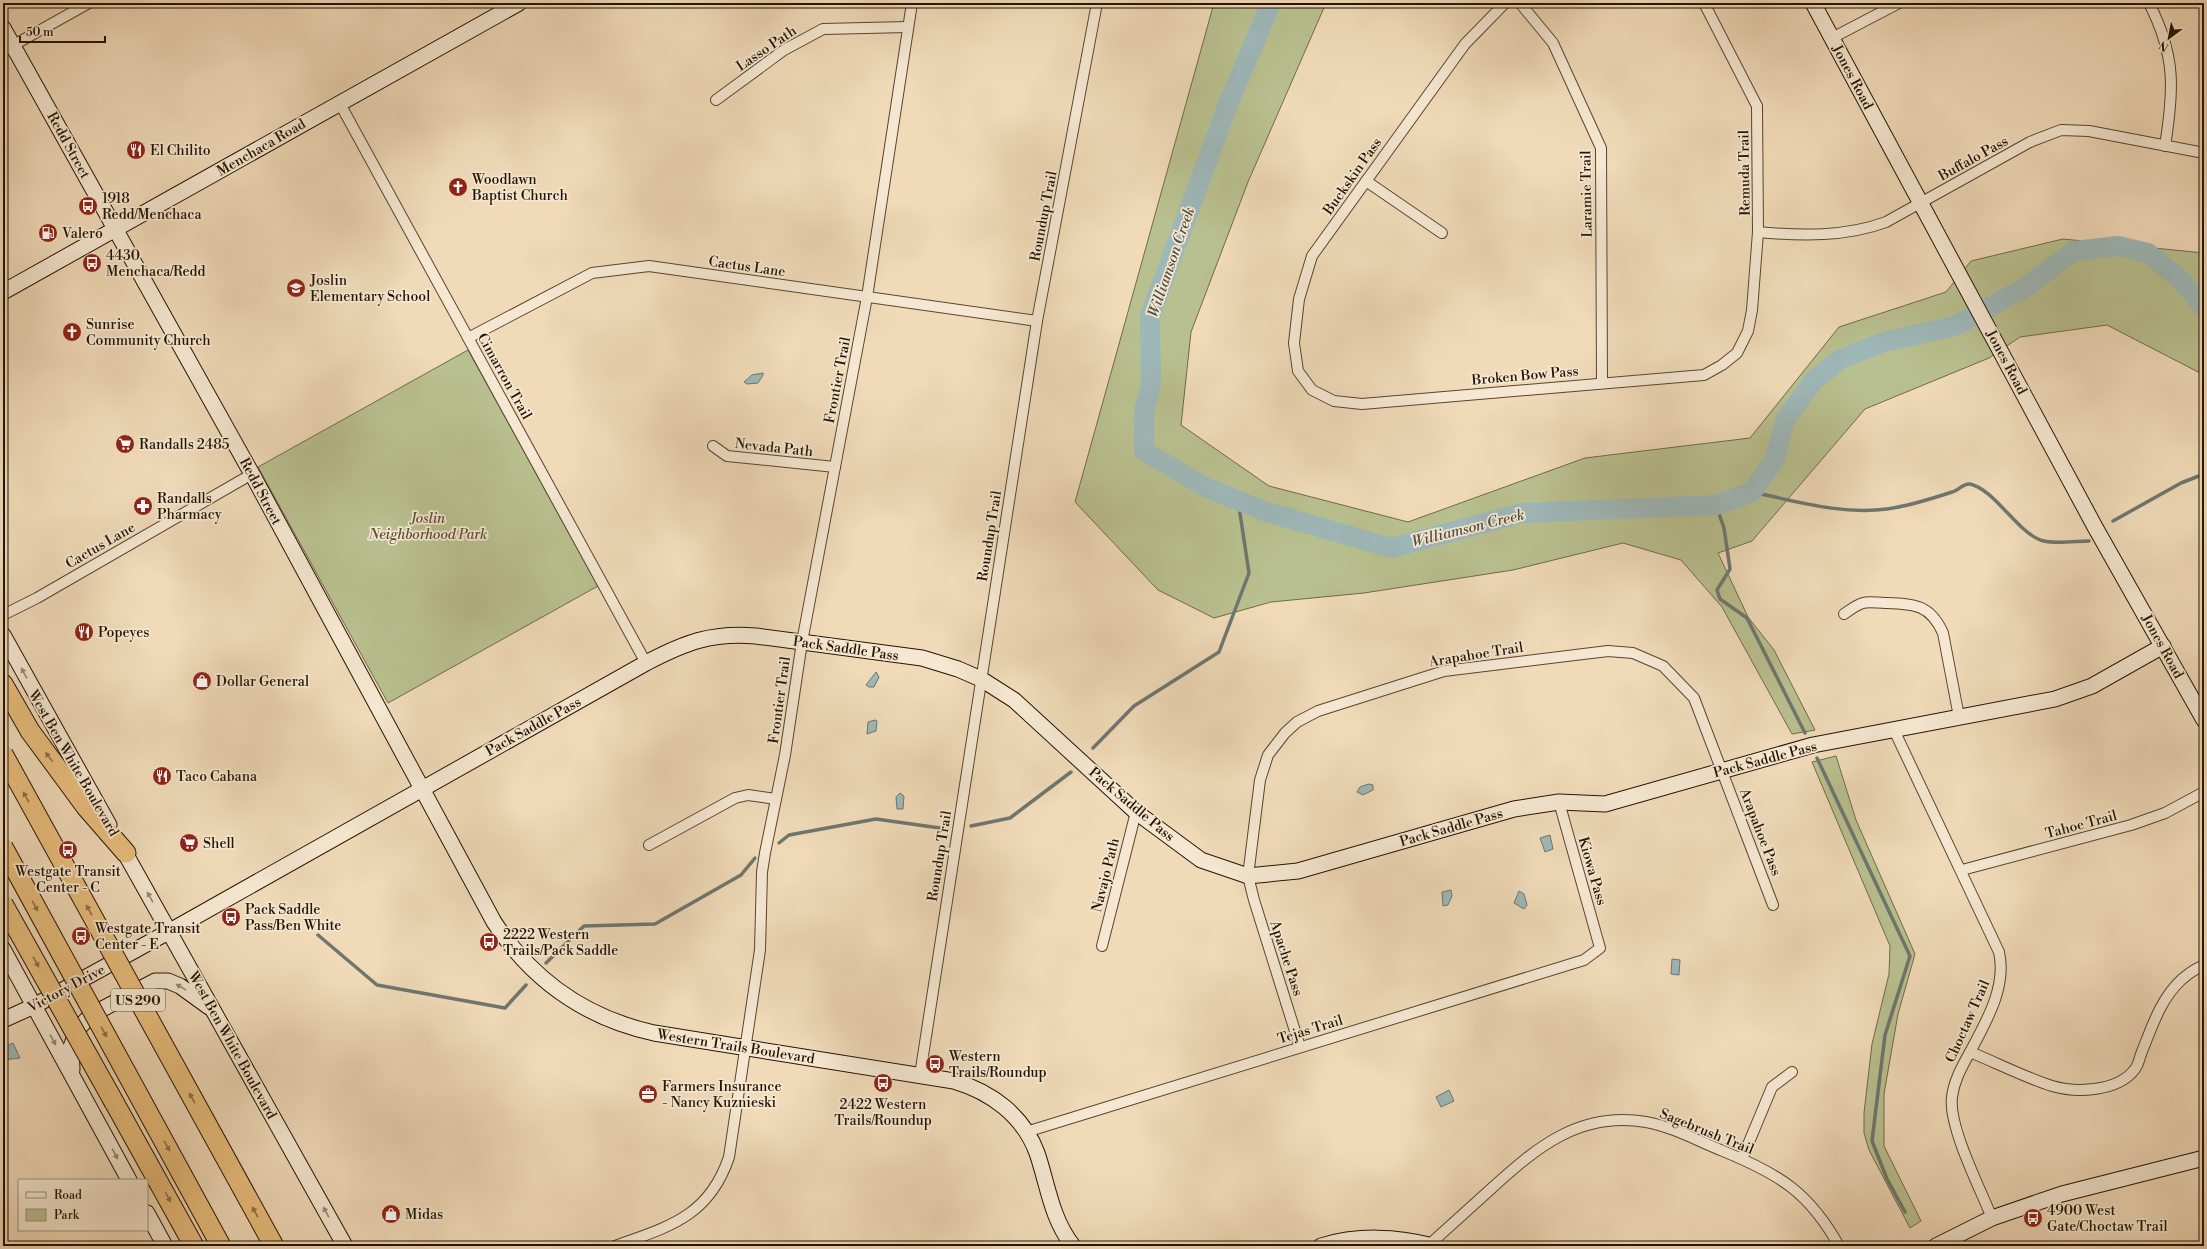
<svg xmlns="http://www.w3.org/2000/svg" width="2207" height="1249" font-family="'Libre Bodoni',serif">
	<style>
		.green { fill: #b9c08f; stroke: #6f6a48 }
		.water { fill: #9eb8b9; stroke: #6e7670 }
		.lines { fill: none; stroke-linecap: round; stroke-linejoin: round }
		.stream { stroke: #6e7670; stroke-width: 3.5 }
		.river { stroke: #9eb8b9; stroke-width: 20 }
		.street-casing { stroke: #584530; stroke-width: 12 }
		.secondary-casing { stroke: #251302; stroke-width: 17 }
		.highway-casing { stroke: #251302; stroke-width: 21 }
		.street { stroke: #f5e7d1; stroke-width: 10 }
		.secondary { stroke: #f5e7d1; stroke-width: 15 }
		.highway { stroke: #e8bd7c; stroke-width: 19 }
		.highway-bridge-casing { stroke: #251302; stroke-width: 21; stroke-linecap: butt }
		.highway-bridge { stroke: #e8bd7c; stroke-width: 19 }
		.oneway { fill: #978874 }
		.oneway2 { fill: #907045 }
		.labels { text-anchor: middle; stroke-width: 3.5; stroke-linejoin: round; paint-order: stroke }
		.shield { fill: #f5e7d1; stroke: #635340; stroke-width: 1 }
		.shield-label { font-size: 13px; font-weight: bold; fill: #251302 }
		.street-label { font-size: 14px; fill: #251302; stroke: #f5e7d1 }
		.poi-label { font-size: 14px; fill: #251302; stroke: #f5e7d1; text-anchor: start }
		.park-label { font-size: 14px; font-style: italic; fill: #595033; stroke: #f5e7d1 }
		.water-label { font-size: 15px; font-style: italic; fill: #4f4d42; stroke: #f5e7d1 }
	</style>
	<rect width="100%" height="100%" fill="#f0dab8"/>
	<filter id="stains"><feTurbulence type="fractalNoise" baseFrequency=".005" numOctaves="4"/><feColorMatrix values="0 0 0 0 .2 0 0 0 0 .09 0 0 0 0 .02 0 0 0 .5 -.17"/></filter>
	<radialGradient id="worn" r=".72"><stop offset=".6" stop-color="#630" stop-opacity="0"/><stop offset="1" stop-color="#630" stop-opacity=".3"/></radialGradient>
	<g class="green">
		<polygon points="1214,3 1326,3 1248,182 1191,332 1181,425 1269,486 1408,522 1585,458 1750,438 1839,327 1946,292 1971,261 2063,239 2204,253 2204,375 2107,325 2020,337 1989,358 1865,409 1752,541 1718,553 1748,617 1774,650 1815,730 1792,734 1722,607 1681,560 1623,543 1513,570 1364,593 1271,602 1214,618 1158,590 1075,502"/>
		<polygon points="468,350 598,586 388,703 258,467"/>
		<polygon points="1836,756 1856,820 1915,954 1898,1014 1884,1094 1884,1146 1921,1221 1910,1228 1869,1150 1864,1133 1864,1113 1872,1044 1889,974 1890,946 1812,762"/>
	</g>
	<g class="water">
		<polygon points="763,373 763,375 758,383 747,384 744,382 752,375"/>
		<polygon points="876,672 879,677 874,687 869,687 866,685"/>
		<polygon points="875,720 877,721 876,731 867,734 868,722"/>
		<polygon points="1369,784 1373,785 1373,790 1363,795 1357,792 1360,787"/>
		<polygon points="900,793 904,796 903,809 897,809 896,797"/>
		<polygon points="1550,835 1553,849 1545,852 1540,838"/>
		<polygon points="1451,890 1452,896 1448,905 1443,906 1442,892"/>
		<polygon points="1519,891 1524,894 1527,905 1524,909 1514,903"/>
		<polygon points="1672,959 1680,960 1679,975 1671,974"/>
		<polygon points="13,1043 20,1058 3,1060 3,1047"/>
		<polygon points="1449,1090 1454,1101 1441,1107 1436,1097"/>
	</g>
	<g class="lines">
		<g class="stream">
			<path d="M 1752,492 C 1796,501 1841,515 1887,509 C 1908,506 1931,499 1952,492 C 1958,491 1963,483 1970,484 C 1993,489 2015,528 2038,539 C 2049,545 2076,541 2089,541"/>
			<polyline points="1716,505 1724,528 1730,569 1717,590 1720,599 1747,618 1805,733"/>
			<polyline points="2113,521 2181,483 2204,474"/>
			<polyline points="1093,748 1134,706 1219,652 1249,573 1238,500"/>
			<polyline points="1817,758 1910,956 1885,1035 1872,1141 1887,1179 1905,1212"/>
			<polyline points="971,826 1010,818 1071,772"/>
			<polyline points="779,843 789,835 876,819 947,829"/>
			<polyline points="318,935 377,985 505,1008 526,985"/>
			<polyline points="546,963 584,926 655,924 741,875 755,858"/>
		</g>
		<polyline class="river" points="1271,3 1227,107 1150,316 1151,375 1150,390 1144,409 1144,451 1205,487 1264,511 1391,548 1522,513 1716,505 1752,492 1775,459 1785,420 1814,380 1841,359 1884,342 1955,326 2026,287 2074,251 2118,246 2148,253 2182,281 2204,308"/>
		<defs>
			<g id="street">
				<polyline points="1505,3 1465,44 1312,256 1299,299 1294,343 1298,371 1312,390 1334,401 1362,404 1704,375 1722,365 1737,353 1748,331 1752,310 1758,232 1757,106 1704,3"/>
				<polyline points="1520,3 1553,43 1601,148 1602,382"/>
				<path d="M 2149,3 C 2176,56 2174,89 2165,146"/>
				<polyline points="1832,38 1899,3"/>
				<polyline points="3,51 89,3"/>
				<polyline points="716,100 784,50 823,29 907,27"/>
				<polyline points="339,102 646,663"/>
				<polyline points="1366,181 1442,233"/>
				<path d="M 1758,232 C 1801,236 1846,237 1886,222 L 2030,142 L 2061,130 L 2089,131 L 2204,153"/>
				<polyline points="468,338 592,273 649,266 1037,321"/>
				<polyline points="713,446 727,456 835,467"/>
				<path d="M 1844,614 C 1850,610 1856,605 1863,603 C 1869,601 1878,603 1885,603 C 1914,604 1930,604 1943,633 L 1959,717"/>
				<polyline points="3,615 37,598 252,474"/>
				<path d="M 1894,730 L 1999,952 C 2007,987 1986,1022 1970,1052 C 1962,1067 1954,1080 1952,1097 C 1948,1126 1980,1188 1992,1218"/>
				<polyline points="649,845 735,798 748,795 776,799"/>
				<polyline points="1962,870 2131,825 2165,813 2204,792"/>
				<polyline points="1102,946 1136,812"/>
				<polyline points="1300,1047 1254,900 1248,876 1260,780 1268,755 1285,733 1297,722 1318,711 1444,671 1608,651 1633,653 1663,666 1694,698 1773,905"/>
				<path d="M 1970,1052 C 1997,1063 2024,1077 2052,1086 C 2076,1093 2118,1092 2135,1069 C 2139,1064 2140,1055 2143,1049 C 2153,1024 2161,999 2181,980 C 2187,975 2196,967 2204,966"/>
				<polyline points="920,1075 1037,321 1097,3"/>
				<polyline points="1026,1132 1584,960 1600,948 1559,802"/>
				<polyline points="1742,1159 1772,1087 1792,1072"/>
				<path d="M 1429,1245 C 1450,1226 1471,1207 1492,1188 C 1537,1147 1580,1111 1646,1122 C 1673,1127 1698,1141 1723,1151 C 1779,1174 1809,1192 1839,1246"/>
				<path d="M 615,1246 C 668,1227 709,1217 729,1157 L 760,950 L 762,872 L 765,853 L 785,755 L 802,642 L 867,297 L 912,3"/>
			</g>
			<g id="secondary">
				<polyline points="1813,3 2095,527 2204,720"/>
				<path d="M 3,28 L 252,474 L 494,922 C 532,980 586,1018 654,1033 L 954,1081 C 991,1092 1023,1115 1037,1153 C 1048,1185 1051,1218 1073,1246"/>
				<polyline points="3,292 519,3"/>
				<polyline points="3,635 109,825"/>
				<polyline points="120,844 345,1246"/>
				<polyline points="3,949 129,1180"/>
				<path d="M 3,1020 L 34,1006 L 170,931 L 646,663 C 684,643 711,632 756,636 L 922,658 L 958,669 L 981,679 L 1014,700 L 1136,812 L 1201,860 L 1248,876 L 1298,871 L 1514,809 L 1559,802 L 1605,804 L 1813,745 L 2055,699 L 2092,686 L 2163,646"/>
				<polyline points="72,1070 71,1047 77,1030 91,1015 155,981 168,981 180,986 209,1007"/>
				<polyline points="147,1213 165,1246"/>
				<path d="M 1321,1246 C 1356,1235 1397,1236 1433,1246"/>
				<polyline points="1936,1246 1992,1218 2062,1194 2204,1158"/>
			</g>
			<g id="highway">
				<polyline points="3,684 30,731 86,807 126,853"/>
				<polyline points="114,1102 194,1246"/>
			</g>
		</defs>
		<use href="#street" class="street-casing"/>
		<use href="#secondary" class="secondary-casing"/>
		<use href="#highway" class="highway-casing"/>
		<use href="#street" class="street"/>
		<use href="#secondary" class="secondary"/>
		<use href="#highway" class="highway"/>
		<defs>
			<g id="highway-bridge">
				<polyline points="3,754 274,1246"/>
				<polyline points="3,847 221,1246"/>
				<polyline points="3,904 114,1102"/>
			</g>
		</defs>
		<use href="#highway-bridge" class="highway-bridge-casing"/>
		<use href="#highway-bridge" class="highway-bridge"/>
	</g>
	<defs><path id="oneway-solid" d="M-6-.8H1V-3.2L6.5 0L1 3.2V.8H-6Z"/></defs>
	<g class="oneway">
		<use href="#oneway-solid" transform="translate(24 673) rotate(-119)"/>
		<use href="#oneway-solid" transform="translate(150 897) rotate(-119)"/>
		<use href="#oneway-solid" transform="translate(181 987) rotate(-149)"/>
		<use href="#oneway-solid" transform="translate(53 1040) rotate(61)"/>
		<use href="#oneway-solid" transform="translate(115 1154) rotate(62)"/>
		<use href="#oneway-solid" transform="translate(326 1212) rotate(-119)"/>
	</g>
	<g class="oneway2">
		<use href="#oneway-solid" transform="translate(49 757) rotate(-127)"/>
		<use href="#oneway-solid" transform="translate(26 797) rotate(-119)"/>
		<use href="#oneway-solid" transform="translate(35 906) rotate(61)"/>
		<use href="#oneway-solid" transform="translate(89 910) rotate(-119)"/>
		<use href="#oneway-solid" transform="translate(36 962) rotate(61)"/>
		<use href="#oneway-solid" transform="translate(104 1032) rotate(61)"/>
		<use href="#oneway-solid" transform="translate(192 1098) rotate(-119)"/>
		<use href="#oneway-solid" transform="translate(167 1146) rotate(61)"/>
		<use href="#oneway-solid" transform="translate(168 1197) rotate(62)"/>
		<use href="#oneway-solid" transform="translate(255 1212) rotate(-119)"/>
	</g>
	<defs>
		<symbol id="restaurant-disc" viewBox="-11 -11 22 22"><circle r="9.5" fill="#8f2418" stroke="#f5e7d1"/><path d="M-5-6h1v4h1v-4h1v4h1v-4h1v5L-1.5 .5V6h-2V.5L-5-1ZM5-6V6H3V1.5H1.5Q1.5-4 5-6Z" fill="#fff"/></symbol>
		<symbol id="church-disc" viewBox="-11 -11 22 22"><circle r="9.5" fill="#8f2418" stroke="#f5e7d1"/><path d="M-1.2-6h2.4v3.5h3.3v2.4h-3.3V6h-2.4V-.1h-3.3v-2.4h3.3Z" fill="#fff"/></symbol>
		<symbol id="bus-disc" viewBox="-11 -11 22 22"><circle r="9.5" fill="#8f2418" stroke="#f5e7d1"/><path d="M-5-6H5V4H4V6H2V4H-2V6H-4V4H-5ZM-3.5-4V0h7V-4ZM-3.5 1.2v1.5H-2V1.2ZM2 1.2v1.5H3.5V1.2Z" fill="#fff"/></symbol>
		<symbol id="fuel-disc" viewBox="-11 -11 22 22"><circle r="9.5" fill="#8f2418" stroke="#f5e7d1"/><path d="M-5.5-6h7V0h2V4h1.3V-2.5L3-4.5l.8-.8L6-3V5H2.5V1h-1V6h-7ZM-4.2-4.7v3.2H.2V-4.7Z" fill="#fff"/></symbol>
		<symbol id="school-disc" viewBox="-11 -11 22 22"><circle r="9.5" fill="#8f2418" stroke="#f5e7d1"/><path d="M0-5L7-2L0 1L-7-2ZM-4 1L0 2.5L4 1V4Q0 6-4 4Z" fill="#fff"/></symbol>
		<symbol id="supermarket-disc" viewBox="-11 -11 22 22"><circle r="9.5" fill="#8f2418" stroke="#f5e7d1"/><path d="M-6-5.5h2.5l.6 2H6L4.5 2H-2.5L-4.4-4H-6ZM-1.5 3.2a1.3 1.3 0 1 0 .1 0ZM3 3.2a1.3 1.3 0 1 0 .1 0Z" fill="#fff"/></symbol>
		<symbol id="pharmacy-disc" viewBox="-11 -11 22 22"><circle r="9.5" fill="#8f2418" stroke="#f5e7d1"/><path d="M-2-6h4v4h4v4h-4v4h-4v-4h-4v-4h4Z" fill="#fff"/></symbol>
		<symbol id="shop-disc" viewBox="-11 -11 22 22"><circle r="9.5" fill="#8f2418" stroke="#f5e7d1"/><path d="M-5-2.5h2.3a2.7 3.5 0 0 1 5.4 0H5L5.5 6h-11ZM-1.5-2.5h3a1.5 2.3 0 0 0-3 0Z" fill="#fff"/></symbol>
		<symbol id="office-disc" viewBox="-11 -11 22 22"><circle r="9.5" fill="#8f2418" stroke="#f5e7d1"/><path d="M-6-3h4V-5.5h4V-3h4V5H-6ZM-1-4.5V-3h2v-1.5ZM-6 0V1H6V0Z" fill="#fff"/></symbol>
	</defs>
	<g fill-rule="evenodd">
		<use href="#restaurant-disc" x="125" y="139" width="22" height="22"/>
		<use href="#church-disc" x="447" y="176" width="22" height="22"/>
		<use href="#bus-disc" x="77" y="195" width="22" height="22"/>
		<use href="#fuel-disc" x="37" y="222" width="22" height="22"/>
		<use href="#bus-disc" x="81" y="252" width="22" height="22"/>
		<use href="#school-disc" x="285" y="277" width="22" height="22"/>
		<use href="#church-disc" x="61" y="321" width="22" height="22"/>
		<use href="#supermarket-disc" x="114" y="433" width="22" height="22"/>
		<use href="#pharmacy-disc" x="132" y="495" width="22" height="22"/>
		<use href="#restaurant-disc" x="73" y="621" width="22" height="22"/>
		<use href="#shop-disc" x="191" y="670" width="22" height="22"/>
		<use href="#restaurant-disc" x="151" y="765" width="22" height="22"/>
		<use href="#supermarket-disc" x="178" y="832" width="22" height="22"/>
		<use href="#bus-disc" x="57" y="839" width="22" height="22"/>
		<use href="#bus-disc" x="220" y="906" width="22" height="22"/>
		<use href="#bus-disc" x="70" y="925" width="22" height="22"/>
		<use href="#bus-disc" x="478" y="931" width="22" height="22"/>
		<use href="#bus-disc" x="924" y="1053" width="22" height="22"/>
		<use href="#bus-disc" x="872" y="1072" width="22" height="22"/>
		<use href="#office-disc" x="637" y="1083" width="22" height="22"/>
		<use href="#shop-disc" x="380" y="1203" width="22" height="22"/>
		<use href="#bus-disc" x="2022" y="1207" width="22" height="22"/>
	</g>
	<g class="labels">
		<rect class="shield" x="111" y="989" width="54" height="22" rx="3"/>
		<g class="shield-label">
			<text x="138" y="1005">US 290</text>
		</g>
		<g class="street-label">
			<text transform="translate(766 48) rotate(-34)" y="5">Lasso Path</text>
			<text transform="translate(1853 77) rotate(62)" y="5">Jones Road</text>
			<text transform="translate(69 145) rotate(61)" y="5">Redd Street</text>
			<text transform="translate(261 147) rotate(-30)" y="5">Menchaca Road</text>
			<text transform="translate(1973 158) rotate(-29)" y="5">Buffalo Pass</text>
			<text transform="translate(1744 173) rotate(-91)" y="5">Remuda Trail</text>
			<text transform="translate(1352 176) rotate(-55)" y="5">Buckskin Pass</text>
			<text transform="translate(1586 194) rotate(-91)" y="5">Laramie Trail</text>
			<text transform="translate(1043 216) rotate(-79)" y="5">Roundup Trail</text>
			<text transform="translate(747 266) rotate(8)" y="5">Cactus Lane</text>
			<text transform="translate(2007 362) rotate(62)" y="5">Jones Road</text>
			<text transform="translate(1525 375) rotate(-5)" y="5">Broken Bow Pass</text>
			<text transform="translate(505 376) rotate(61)" y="5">Cimarron Trail</text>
			<text transform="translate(837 380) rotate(-79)" y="5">Frontier Trail</text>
			<text transform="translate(774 447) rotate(6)" y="5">Nevada Path</text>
			<text transform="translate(261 491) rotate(62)" y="5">Redd Street</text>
			<text transform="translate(989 536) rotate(-81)" y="5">Roundup Trail</text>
			<text transform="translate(100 545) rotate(-30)" y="5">Cactus Lane</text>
			<text transform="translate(2163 646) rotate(61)" y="5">Jones Road</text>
			<text transform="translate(846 648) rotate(8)" y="5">Pack Saddle Pass</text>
			<text transform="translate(1476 654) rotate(-9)" y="5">Arapahoe Trail</text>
			<text transform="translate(779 700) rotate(-82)" y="5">Frontier Trail</text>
			<text transform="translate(533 726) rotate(-29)" y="5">Pack Saddle Pass</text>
			<text transform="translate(1765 759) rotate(-15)" y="5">Pack Saddle Pass</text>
			<text transform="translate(74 763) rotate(60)" y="5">West Ben White Boulevard</text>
			<text transform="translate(1132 804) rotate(40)" y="5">Pack Saddle Pass</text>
			<text transform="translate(2081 824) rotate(-15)" y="5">Tahoe Trail</text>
			<text transform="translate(1451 827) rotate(-16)" y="5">Pack Saddle Pass</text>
			<text transform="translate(1761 832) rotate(69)" y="5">Arapahoe Pass</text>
			<text transform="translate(939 856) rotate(-81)" y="5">Roundup Trail</text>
			<text transform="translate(1593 871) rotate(74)" y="5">Kiowa Pass</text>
			<text transform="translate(1105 875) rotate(-76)" y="5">Navajo Path</text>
			<text transform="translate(1287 958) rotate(72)" y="5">Apache Pass</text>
			<text transform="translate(66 988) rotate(-28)" y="5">Victory Drive</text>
			<text transform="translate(1967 1021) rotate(-66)" y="5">Choctaw Trail</text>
			<text transform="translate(1310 1029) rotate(-17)" y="5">Tejas Trail</text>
			<text transform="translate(233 1045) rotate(61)" y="5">West Ben White Boulevard</text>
			<text transform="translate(736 1046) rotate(9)" y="5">Western Trails Boulevard</text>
			<text transform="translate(1707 1131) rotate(22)" y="5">Sagebrush Trail</text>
		</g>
		<g class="poi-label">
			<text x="150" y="155">El Chilito</text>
			<text x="472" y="184">Woodlawn<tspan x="472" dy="16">Baptist Church</tspan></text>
			<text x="102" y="203">1918<tspan x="102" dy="16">Redd/Menchaca</tspan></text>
			<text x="62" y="238">Valero</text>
			<text x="106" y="260">4430<tspan x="106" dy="16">Menchaca/Redd</tspan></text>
			<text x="310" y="285">Joslin<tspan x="310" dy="16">Elementary School</tspan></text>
			<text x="86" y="329">Sunrise<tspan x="86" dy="16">Community Church</tspan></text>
			<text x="139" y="449">Randalls 2485</text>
			<text x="157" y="503">Randalls<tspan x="157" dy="16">Pharmacy</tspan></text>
			<text x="98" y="637">Popeyes</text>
			<text x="216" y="686">Dollar General</text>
			<text x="176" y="781">Taco Cabana</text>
			<text x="203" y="848">Shell</text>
			<text x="68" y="876" text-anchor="middle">Westgate Transit<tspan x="68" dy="16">Center - C</tspan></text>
			<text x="245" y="914">Pack Saddle<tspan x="245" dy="16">Pass/Ben White</tspan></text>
			<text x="95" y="933">Westgate Transit<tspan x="95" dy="16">Center - E</tspan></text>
			<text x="503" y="939">2222 Western<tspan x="503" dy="16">Trails/Pack Saddle</tspan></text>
			<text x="949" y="1061">Western<tspan x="949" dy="16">Trails/Roundup</tspan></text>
			<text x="662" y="1091">Farmers Insurance<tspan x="662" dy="16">- Nancy Kuznieski</tspan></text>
			<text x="883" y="1109" text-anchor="middle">2422 Western<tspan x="883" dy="16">Trails/Roundup</tspan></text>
			<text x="2047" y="1215">4900 West<tspan x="2047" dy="16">Gate/Choctaw Trail</tspan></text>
			<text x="405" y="1219">Midas</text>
		</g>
		<g class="park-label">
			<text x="428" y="523">Joslin<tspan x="428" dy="16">Neighborhood Park</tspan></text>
		</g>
		<g class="water-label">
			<text transform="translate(1171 262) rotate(-71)" y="5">Williamson Creek</text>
			<text transform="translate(1468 528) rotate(-14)" y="5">Williamson Creek</text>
		</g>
	</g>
	<rect width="2207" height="1249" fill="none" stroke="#f0dab8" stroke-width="16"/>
	<rect x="4" y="4" width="2199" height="1241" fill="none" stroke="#251302" stroke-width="2"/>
	<rect x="8" y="8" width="2191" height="1233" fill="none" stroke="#251302"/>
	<rect x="18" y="1179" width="130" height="52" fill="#f5e7d1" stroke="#a2927e"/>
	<rect x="26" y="1192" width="20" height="6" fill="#f5e7d1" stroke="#a2927e"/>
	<text x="54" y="1199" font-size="12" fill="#251302">Road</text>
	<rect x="26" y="1209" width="20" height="12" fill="#b9c08f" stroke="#a2927e"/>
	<text x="54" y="1219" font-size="12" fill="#251302">Park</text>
	<g transform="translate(2169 38) rotate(212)" stroke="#f5e7d1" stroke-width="3" paint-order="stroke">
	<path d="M0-3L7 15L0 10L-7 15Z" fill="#251302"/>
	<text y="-6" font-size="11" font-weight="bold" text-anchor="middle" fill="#251302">N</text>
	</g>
	<path d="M20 36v6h85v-6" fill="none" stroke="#251302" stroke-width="2"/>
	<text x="26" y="36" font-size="12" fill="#251302" stroke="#f5e7d1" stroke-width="3" paint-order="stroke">50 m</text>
	<rect width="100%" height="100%" filter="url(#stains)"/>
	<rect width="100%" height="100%" fill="url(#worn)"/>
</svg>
